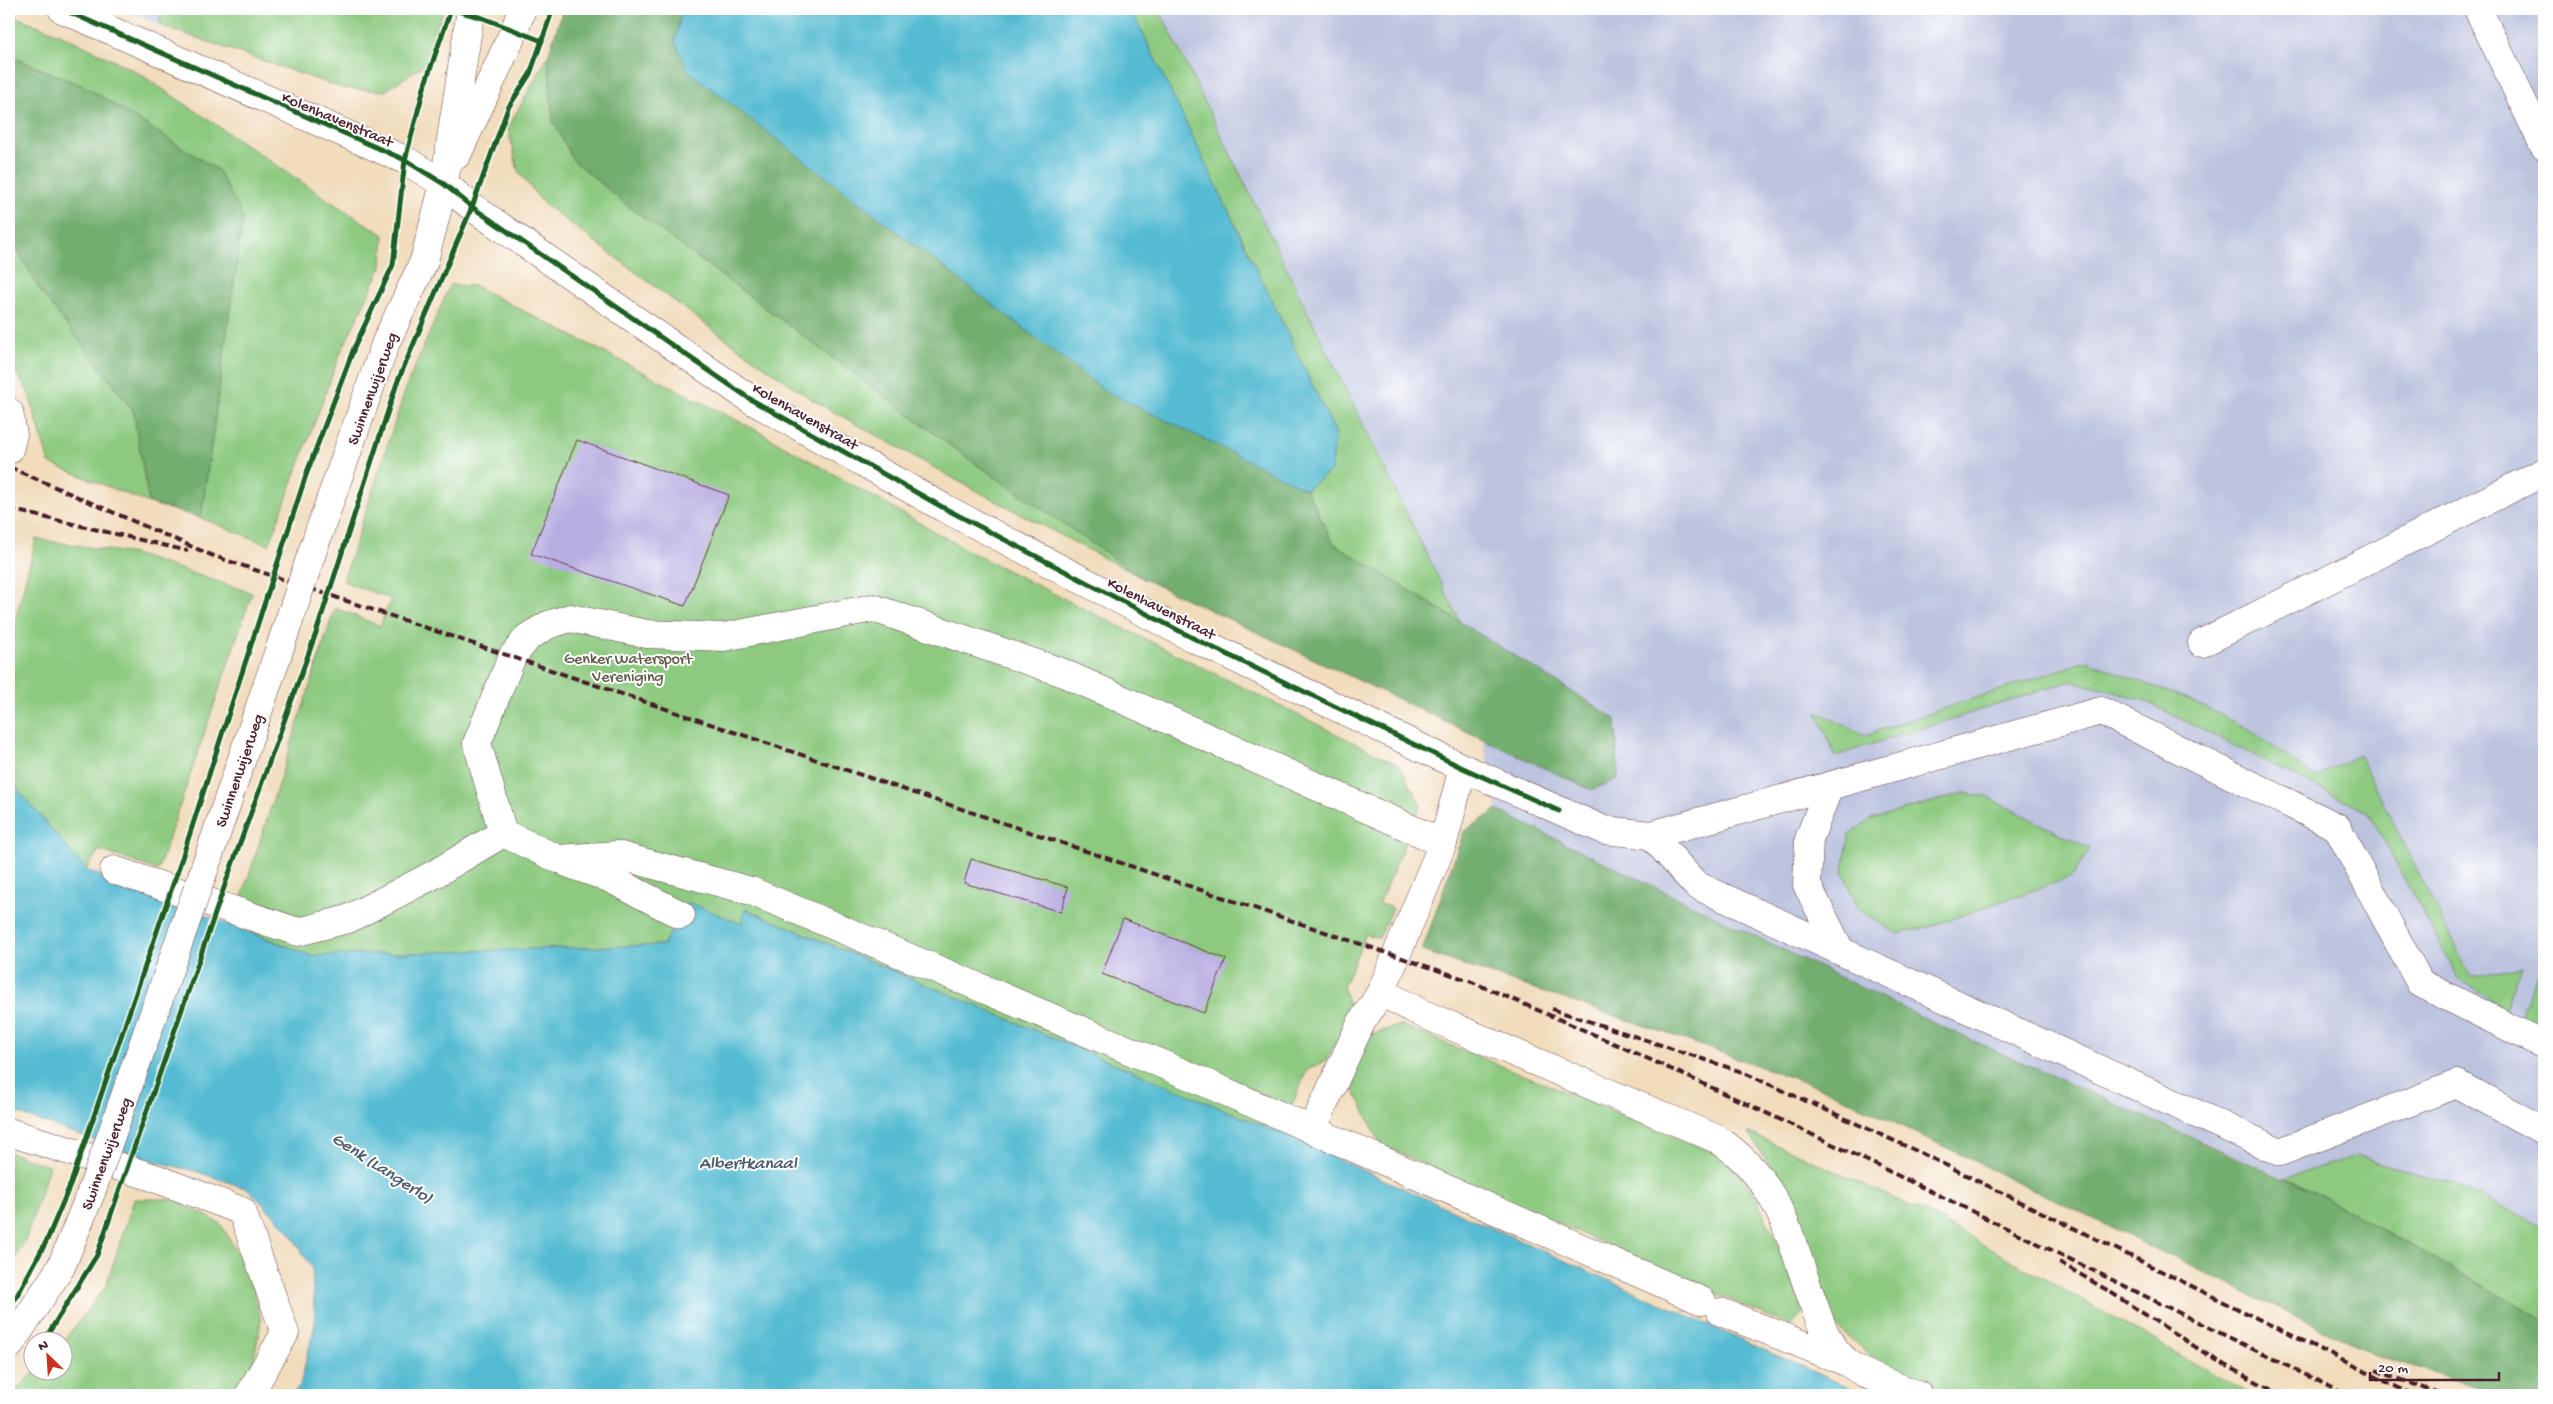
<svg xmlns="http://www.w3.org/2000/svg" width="2553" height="1404" font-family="'Gochi Hand',sans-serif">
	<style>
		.industrial { fill: #bbc3de }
		.green { fill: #8dca80; stroke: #6c7456 }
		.forest { fill: #72ae6e; stroke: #5e664c }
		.water { fill: #54bbd2; stroke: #4f6d7e }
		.building { fill: #b8ade1 }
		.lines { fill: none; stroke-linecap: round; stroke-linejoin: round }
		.minor-casing { stroke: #633b41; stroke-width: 29 }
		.minor { stroke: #fff; stroke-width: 28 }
		.rail { stroke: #4a1f2b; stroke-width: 4; stroke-dasharray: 8 4; stroke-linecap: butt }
		.minor-bridge-casing { stroke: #633b41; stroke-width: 29; stroke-linecap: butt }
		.minor-bridge { stroke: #fff; stroke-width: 28 }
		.cycleway-casing { stroke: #fff; stroke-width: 8 }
		.cycleway { stroke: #1b5e20; stroke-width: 5 }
		.labels { text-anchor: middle; stroke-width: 4; stroke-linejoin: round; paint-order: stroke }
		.street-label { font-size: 16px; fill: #4a1f2b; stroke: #fff }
		.park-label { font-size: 16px; fill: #615b49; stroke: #fff }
		.water-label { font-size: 18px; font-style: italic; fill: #4e5d6e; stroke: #fff }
	</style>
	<rect width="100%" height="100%" fill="#fff"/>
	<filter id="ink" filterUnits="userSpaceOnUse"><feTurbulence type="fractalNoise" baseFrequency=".02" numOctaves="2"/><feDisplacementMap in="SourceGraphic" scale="10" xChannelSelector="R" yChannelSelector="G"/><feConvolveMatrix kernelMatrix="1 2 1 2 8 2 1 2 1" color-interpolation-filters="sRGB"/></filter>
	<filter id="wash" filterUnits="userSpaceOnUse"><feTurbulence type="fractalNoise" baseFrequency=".0096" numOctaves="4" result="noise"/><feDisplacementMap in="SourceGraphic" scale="20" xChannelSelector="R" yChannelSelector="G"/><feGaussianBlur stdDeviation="1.12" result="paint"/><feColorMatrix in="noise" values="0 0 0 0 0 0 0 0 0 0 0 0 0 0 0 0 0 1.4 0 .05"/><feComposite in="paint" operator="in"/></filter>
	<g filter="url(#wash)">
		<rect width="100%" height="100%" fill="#f1dcbc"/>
		<g class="industrial">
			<polygon points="126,9 162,9 159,25"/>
			<polygon points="1159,9 2544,9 2544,1227 2454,1184 2356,1156 2285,1178 1942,1027 1497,810 1460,622"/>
		</g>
		<g class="green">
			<polygon points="162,9 444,9 425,64 385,91 342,88 159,25"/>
			<polygon points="1131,9 1159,9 1460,622 1333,543 1306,489 1331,471 1336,434"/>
			<polygon points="9,14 64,36 137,72 336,205 384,235 382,266 340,354 269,545 201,518 243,217 86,87 9,56"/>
			<polygon points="548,56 553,121 624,203 966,457 1144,579 960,482 811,399 709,327 543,203 518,171 508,128"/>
			<polygon points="9,234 41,292 133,410 149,503 49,463 28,391 9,362"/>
			<polygon points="450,285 475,286 756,430 974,554 1399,765 1421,805 1379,904 1393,908 1379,938 1366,934 1343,987 1351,1010 1326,1061 1307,1070 1280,1133 746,909 742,924 688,903 664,945 312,956 252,932 263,906 242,897 335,608 380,626 391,599 343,581 407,385"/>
			<polygon points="36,539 134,554 252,593 158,870 99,850 86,870 9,779 9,644"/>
			<polygon points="2086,661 2190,700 2249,729 2315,777 2359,755 2470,976 2522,966 2505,1008 2459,979 2369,813 2141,699 2072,681 1835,756 1817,712 1865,735"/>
			<polygon points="1964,793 1987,797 2090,849 2072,877 1929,927 1897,934 1858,909 1843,871 1849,835 1871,819"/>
			<polygon points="2537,973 2544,988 2544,1027 2520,1016"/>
			<polygon points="1401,1025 1720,1155 1751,1187 1785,1259 1803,1313 1790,1326 1381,1145 1350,1081 1370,1035"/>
			<polygon points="1748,1132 1929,1214 2251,1395 1954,1395 1877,1362 1835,1325 1795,1204"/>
			<polygon points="9,1152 49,1166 26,1239 9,1269"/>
			<polygon points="2356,1156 2454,1184 2544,1227 2544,1319 2312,1191 2285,1178"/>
			<polygon points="134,1199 176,1199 221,1224 252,1280 261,1321 251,1374 233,1395 10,1395 35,1372 62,1372 63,1342 106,1286"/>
		</g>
		<g class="forest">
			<polygon points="563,9 682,9 1275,474 1306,489 1333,543 1616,719 1618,779 1591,790 1144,579 966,457 624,203 573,160 553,121 548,56"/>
			<polygon points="9,56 86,87 218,170 243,217 201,518 149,503 133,410 41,292 9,234"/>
			<polygon points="1497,810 1942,1027 2312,1191 2544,1319 2544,1395 2507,1395 2373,1354 1829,1091 1663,1032 1422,951 1464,831"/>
		</g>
		<g class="water">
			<polygon points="682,9 1131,9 1336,434 1331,471 1306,489 1104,390 689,72 675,42"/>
			<polygon points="9,779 86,870 312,956 663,945 688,902 742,924 745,909 1280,1133 1865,1395 292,1395 300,1385 315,1324 312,1268 289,1231 248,1189 195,1171 153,1161 9,1110"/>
		</g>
		<g id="blocks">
			<g class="building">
				<polygon points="577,440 729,495 685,606 531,554"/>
				<polygon points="971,859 1068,887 1061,912 964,883"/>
				<polygon points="1123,919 1226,959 1204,1013 1102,974"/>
			</g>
		</g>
	</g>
	<g filter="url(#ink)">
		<use href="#blocks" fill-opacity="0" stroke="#633b41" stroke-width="1"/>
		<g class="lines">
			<defs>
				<g id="minor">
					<polyline points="62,9 405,160 444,184 472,207 750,399 944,508 1193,638 1463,768 1604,830 1651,835 2101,711 2337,827 2420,983 2544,1045"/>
					<polyline points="2478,9 2544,146"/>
					<polyline points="457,155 515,29 522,9"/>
					<polyline points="9,412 13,435 9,450"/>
					<polyline points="319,532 386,342 424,261 444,184 471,9"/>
					<polyline points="2202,643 2544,472"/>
					<polyline points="1829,787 1809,839 1807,885 1840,950"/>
					<polyline points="1651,835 1696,885 2280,1152 2457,1084 2544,1131"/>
					<polyline points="1443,843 1061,672 873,608 724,637 647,634 570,618 548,625 528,637 512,657 477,743 503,833 558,859 617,855 751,891 1190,1076 1702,1301"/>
					<polyline points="567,863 609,878 681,915"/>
					<polyline points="114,870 298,932 348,919 433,875 503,833"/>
					<polyline points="204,870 289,621"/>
					<path d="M 1381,992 L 1421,1013 L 1717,1139 C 1779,1179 1789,1236 1813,1302 C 1820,1323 1828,1346 1846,1361 C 1862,1376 1897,1386 1918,1395"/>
					<polyline points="1312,1130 1361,1023 1381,992 1443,843 1463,768"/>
					<polyline points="9,1132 152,1177 242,1211 285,1333 249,1395"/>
					<polyline points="1721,1312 1846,1362"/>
					<polyline points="9,1346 61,1267 92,1190"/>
				</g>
			</defs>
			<use href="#minor" class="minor-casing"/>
			<use href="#minor" class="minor"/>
			<g class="rail">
				<path d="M 9,467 L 211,555 L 1467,980 C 1766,1105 2055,1253 2347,1395"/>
				<polyline points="9,509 188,551"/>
				<polyline points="1552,1009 1742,1072 1919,1152 2413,1395"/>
				<polyline points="2059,1262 2107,1290 2211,1357 2281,1395"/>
				<polyline points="2376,1370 2441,1395"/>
			</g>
			<defs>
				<g id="minor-bridge">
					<polyline points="289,621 319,532"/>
					<polyline points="92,1190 204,870"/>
				</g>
			</defs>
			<use href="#minor-bridge" class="minor-bridge-casing"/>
			<use href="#minor-bridge" class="minor-bridge"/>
			<defs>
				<g id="cycleway">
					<polyline points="62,9 405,160 444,184 472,207 750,399 944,508 1193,638 1463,768 1559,811"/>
					<polyline points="451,9 483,18 542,41"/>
					<polyline points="9,1306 18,1294 47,1240 71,1183 181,861 306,475 354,348 393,265 405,160 425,84 451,9"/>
					<polyline points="43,1342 97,1255 227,879 316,633 397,383 472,207 508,108 530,74 553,9"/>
				</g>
			</defs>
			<use href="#cycleway" class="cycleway-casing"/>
			<use href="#cycleway" class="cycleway"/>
		</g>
	</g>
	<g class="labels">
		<g class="street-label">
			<text transform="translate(338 118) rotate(23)" y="6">Kolenhavenstraat</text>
			<text transform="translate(371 388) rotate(-70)" y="6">Swinnenwijerweg</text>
			<text transform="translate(806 415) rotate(30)" y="6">Kolenhavenstraat</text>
			<text transform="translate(1162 607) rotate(27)" y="6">Kolenhavenstraat</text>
			<text transform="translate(238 770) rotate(-71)" y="6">Swinnenwijerweg</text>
			<text transform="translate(105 1153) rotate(-70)" y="6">Swinnenwijerweg</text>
		</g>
		<g class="park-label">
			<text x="628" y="663">Genker Watersport<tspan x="628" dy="18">Vereniging</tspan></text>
		</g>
		<g class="water-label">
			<text x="748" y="1168">Albertkanaal</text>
			<text transform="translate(383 1167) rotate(33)" y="6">Genk (Langerlo)</text>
		</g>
	</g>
	<rect width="2553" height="1404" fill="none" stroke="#fff" stroke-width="30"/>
	<g transform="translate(48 1356) rotate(335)"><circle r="24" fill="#ffffff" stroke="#b7a5aa"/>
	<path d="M0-4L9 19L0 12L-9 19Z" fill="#c8321e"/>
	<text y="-8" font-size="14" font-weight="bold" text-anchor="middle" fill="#4a1f2b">N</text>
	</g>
	<path d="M2370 1372v8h129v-8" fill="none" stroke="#4a1f2b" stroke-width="2.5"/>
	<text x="2378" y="1372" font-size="15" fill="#4a1f2b" stroke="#ffffff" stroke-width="4" paint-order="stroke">20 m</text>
</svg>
